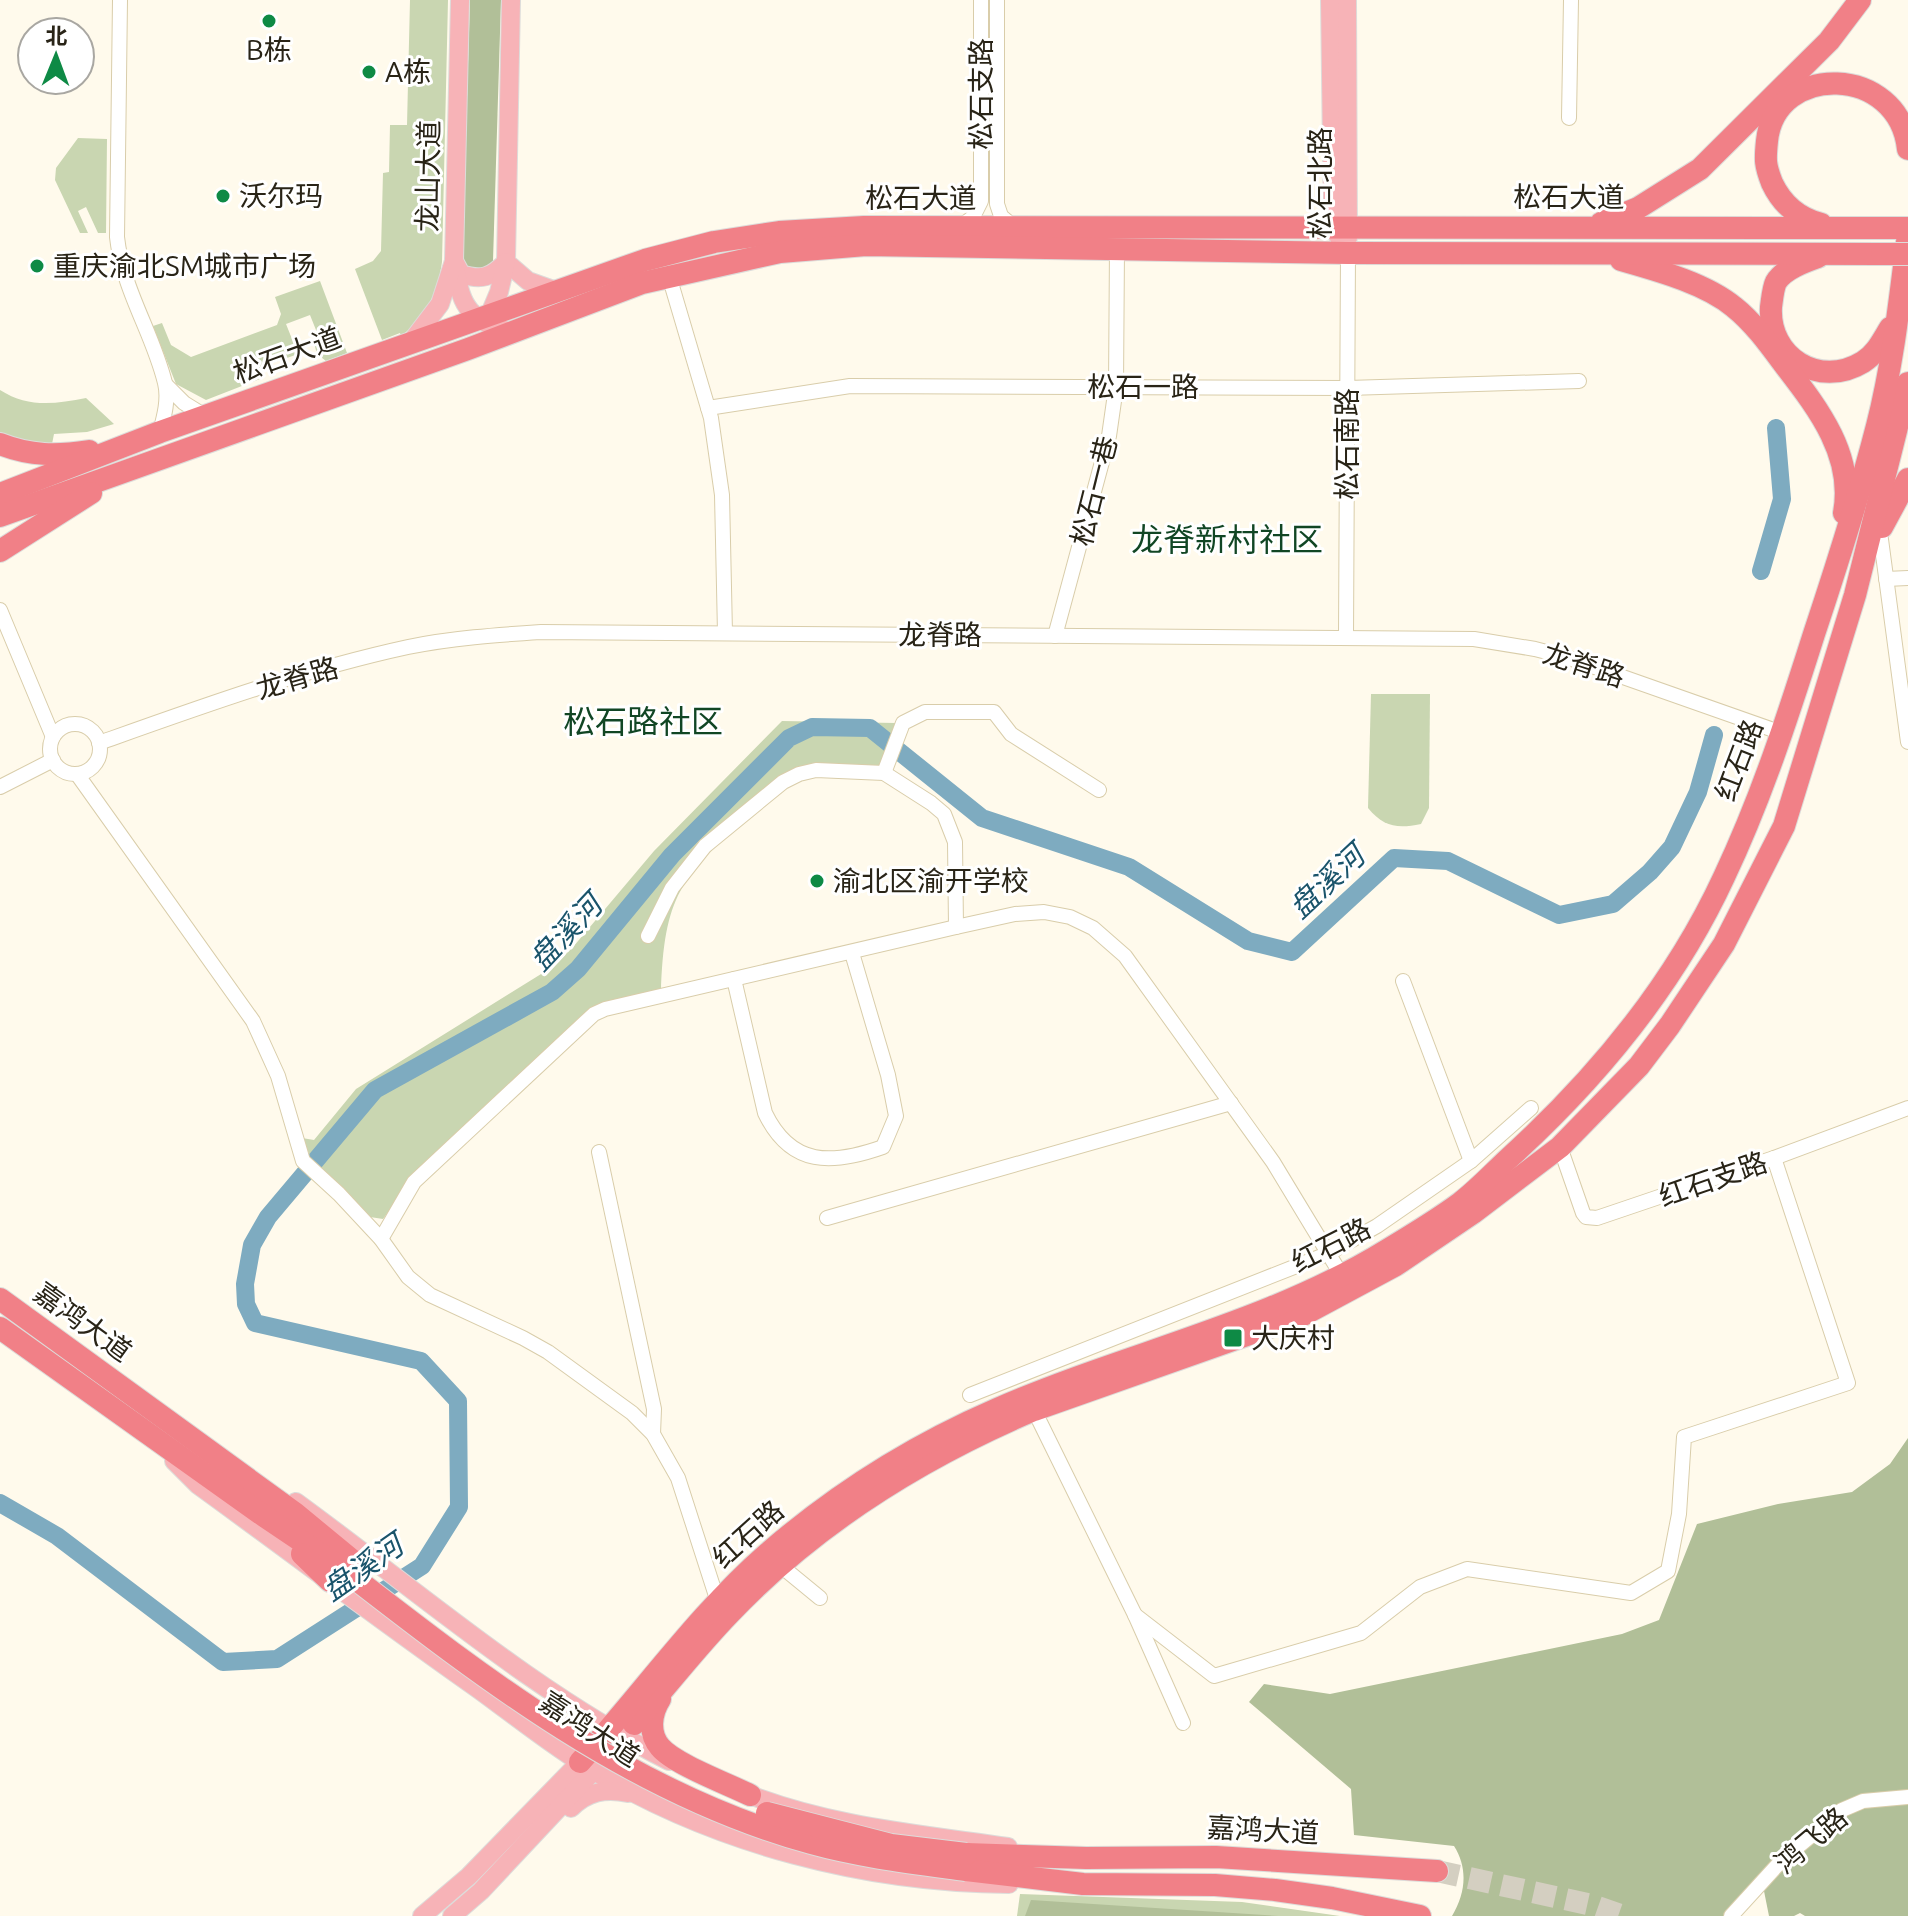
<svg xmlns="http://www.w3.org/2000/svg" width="1908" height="1916" font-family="Ubuntu,'Noto Sans SC',sans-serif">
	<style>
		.green { fill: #c9d6b1 }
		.forest { fill: #b1bf98 }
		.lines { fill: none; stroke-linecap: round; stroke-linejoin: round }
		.river { stroke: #7eabc0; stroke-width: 18 }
		.highway-tunnel { stroke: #d4cfc1; stroke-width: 22; stroke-dasharray: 22 11; stroke-linecap: butt }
		.minor-casing { stroke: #d9cdaa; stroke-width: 16 }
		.major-casing { stroke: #dddcda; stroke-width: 20 }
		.highway-casing { stroke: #dddcda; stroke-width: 24 }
		.minor { stroke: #fff; stroke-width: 14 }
		.major { stroke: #f7b3b7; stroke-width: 18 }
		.highway { stroke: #f18087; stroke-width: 22 }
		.highway-bridge-casing { stroke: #dddcda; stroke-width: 24; stroke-linecap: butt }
		.highway-bridge { stroke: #f18087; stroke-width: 22 }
		.poi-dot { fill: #0e8a45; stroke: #fff; stroke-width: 3 }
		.labels { text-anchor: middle; stroke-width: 6; stroke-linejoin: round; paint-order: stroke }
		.poi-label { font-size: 28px; fill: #292417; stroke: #fff; text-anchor: start }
		.street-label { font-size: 28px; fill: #292417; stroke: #fff }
		.water-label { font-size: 30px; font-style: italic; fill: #1a546b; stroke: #fff }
		.quarter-label { font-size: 32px; fill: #114624; stroke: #fff }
	</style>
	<rect width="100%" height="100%" fill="#fffaec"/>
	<g class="green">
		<path d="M 410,0 L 448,0 L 442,262 C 438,292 426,318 401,336 L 400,333 L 382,340 L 355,269 L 373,261 L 381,251 L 383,173 L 389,172 L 390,125 L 407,125 Z"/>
		<polygon points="78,138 107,139 106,233 98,233 86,207 78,211 88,233 80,233 55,180 56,168"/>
		<polygon points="320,281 347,353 326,361 317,354 314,343 320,340 310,315 286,324 298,354 262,367 260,379 206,400 176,384 153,326 162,323 171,345 191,357 277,325 281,314 275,297"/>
		<path d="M 0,390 C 28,408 55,404 86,398 L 114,424 L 87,432 L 54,434 L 52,444 L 26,441 L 0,432 Z"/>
		<path d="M 1371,694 L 1430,694 L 1429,808 L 1421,824 C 1397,829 1384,827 1368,808 Z"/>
		<path d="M 782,721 L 896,723 L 881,777 C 861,776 839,773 819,775 C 791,778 771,798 751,815 C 680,876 664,897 661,993 L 605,1006 L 410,1182 L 383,1219 L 370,1217 L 310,1156 L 302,1138 L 314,1140 L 356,1089 L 554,966 L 573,947 L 654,851 Z"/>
		<polygon points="1020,1894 1242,1902 1340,1916 1017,1916"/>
	</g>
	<g class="forest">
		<polygon points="470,0 501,0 493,261 485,271 470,271 462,260"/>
		<path d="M 1908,1438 L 1908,1916 L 1805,1916 L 1800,1913 L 1794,1916 L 1769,1916 L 1764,1891 L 1753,1887 L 1738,1898 L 1724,1916 L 1452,1916 C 1466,1893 1468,1868 1454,1846 L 1354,1835 L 1351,1789 L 1249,1702 L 1264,1684 L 1330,1694 L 1622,1634 L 1659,1620 L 1697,1524 L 1778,1504 L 1852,1492 L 1890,1464 Z"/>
		<polygon points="1031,1900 1278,1916 1025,1916"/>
	</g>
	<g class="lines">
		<g class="river">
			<polyline points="1761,571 1782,499 1776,428"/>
			<polyline points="0,1503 57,1536 223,1662 277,1659 422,1566 459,1507 458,1401 421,1361 255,1323 246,1304 245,1284 252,1245 268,1217 375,1090 552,992 578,969 672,855 789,738 812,727 870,728 982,818 1129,867 1248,941 1292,952 1394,858 1448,861 1559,915 1613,904 1650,872 1672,847 1698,792 1714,735"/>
		</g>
		<polyline class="highway-tunnel" points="1437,1871 1592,1905 1623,1916"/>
		<defs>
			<g id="minor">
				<path d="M 120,0 L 117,237 C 123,291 153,333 165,383 C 169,399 164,417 160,432"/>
				<polyline points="997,0 997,204 1001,216 1015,228"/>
				<polyline points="1569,118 1571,0"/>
				<polyline points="960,227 973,217 981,201 981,0"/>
				<polyline points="669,276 711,418 722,495 725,633"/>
				<polyline points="166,385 184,403 205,416"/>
				<polyline points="708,408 850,386 1348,388 1579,381"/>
				<polyline points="1880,532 1908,742"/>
				<polyline points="1886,579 1908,578"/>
				<polyline points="0,610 53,737"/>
				<polyline points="1055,636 1109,436 1116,387 1117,248"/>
				<polyline points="1346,636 1348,253"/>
				<circle cx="75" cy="749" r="25"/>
				<path d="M 99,743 C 200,707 302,670 408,647 C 452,638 496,635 541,632 L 1474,639 L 1535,649 L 1566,657 L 1782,733"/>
				<polyline points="884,773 903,723 925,712 994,712 1011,734 1099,790"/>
				<polyline points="77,774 253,1021 278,1076 303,1161 339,1194 381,1239 408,1277 430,1295 523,1338 548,1352 632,1413 653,1434 678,1478 718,1602"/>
				<polyline points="0,787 53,760"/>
				<polyline points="648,936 672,888 705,846 783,782 799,774 816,770 884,773 931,803 944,814 955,842 956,927"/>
				<path d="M 734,979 L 765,1113 C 791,1167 832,1165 883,1147 L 896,1116 L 888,1075 L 852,953"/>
				<polyline points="1403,981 1471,1161"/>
				<polyline points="1560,1147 1583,1213 1586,1217 1597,1218 1774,1158 1908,1108"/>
				<polyline points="599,1152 654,1409 653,1434"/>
				<polyline points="827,1218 1231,1103"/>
				<polyline points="381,1239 414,1182 594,1014 605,1009 956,927 1015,914 1044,912 1070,917 1093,928 1125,956 1273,1162 1342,1276"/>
				<polyline points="970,1395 1327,1254 1377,1226 1471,1161 1531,1108"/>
				<polyline points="1034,1410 1135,1615 1183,1723"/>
				<polyline points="781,1566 820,1598"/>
				<polyline points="1135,1615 1214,1676 1361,1633 1420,1587 1467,1569 1631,1593 1668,1571 1679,1514 1684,1437 1848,1383 1774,1158"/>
				<polyline points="1731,1916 1783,1859 1842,1810 1863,1801 1908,1797"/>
			</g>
			<g id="major">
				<polyline points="511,0 506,262 528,281 556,291"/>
				<polyline points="1330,0 1333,227 1348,253"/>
				<polyline points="1347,0 1348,238"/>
				<path d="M 454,261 L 461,274 C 482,281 491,277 506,262"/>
				<path d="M 455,267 C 462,311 470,318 512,333"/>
				<polyline points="486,323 499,292 506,262"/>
				<polyline points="412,341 440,304 454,261 460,0"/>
				<path d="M 174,1461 L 198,1485 C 292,1553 385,1624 481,1691 C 518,1718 555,1748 594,1771 C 718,1845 866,1883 1009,1884"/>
				<path d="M 296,1502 C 418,1591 534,1693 669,1761"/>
				<path d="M 740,1791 C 825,1826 918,1834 1008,1847"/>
				<path d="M 571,1808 C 587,1792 605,1788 628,1793"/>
				<polyline points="422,1916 469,1876 580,1762"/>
				<polyline points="452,1916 481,1891 600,1764"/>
			</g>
			<g id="highway">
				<polyline points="1601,223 1638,208 1700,169 1829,41 1860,0"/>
				<path d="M 1821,224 C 1797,218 1782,204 1772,183 C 1765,165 1765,160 1767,141 C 1775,62 1899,64 1908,149"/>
				<path d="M 1818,257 C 1804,262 1784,269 1776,282 C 1773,288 1772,300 1771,307 C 1768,357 1819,389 1863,362 C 1876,354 1882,341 1890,328"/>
				<path d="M 1621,260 C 1656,270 1705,283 1734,307 C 1753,322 1769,344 1783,363 C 1816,406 1855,454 1844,513"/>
				<path d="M 0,444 C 30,456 57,456 89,451"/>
				<polyline points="0,494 160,432 645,260 714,242 779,232 864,227 1908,228"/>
				<polyline points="0,516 468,349 642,283 780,252 866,245 1348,253 1882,254"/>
				<polyline points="1882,527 1908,479"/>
				<polyline points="0,551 91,493"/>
				<polyline points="0,1299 296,1514 353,1561"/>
				<polyline points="0,1328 261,1514 344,1570"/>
				<polyline points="302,1554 330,1581"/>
				<path d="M 660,1699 C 651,1713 648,1733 660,1747 C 674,1764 728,1784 750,1795"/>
				<path d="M 634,1724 C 666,1687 696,1648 730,1613 C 815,1524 921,1458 1034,1410 L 1301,1316 L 1396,1265 L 1473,1213 L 1560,1147 L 1639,1066 L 1670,1025 L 1724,944 L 1784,826 L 1855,595 L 1908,383"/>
				<path d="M 580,1762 C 643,1693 698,1614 768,1553 C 836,1494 914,1445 997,1409 C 1125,1353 1267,1324 1387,1250 C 1412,1235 1437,1220 1460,1203 C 1477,1190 1492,1174 1508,1159 C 1595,1080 1674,985 1724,877 C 1761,799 1788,716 1814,634 C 1837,565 1859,496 1877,426 C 1893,364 1900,298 1908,234"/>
				<polyline points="966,1854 1086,1858 1216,1857 1437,1871"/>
				<polyline points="966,1870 1083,1884 1215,1885 1275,1890 1332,1898 1420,1916"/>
			</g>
		</defs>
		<use href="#minor" class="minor-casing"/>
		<use href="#major" class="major-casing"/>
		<use href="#highway" class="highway-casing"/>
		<use href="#minor" class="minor"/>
		<use href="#major" class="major"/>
		<use href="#highway" class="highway"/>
		<defs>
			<g id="highway-bridge">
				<polyline points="1882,254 1908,254"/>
				<path d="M 344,1570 C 487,1681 633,1794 811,1843 C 861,1857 914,1863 966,1870"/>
				<polyline points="767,1813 891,1845 966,1854"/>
			</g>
		</defs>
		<use href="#highway-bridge" class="highway-bridge-casing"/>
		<use href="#highway-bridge" class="highway-bridge"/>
	</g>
	<g class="poi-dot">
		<circle cx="269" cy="21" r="8"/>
		<circle cx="369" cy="72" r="8"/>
		<circle cx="223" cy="196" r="8"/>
		<circle cx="37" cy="266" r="8"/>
		<circle cx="817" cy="881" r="8"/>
		<rect x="1223" y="1328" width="20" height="20" rx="4"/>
	</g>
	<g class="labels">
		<g class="poi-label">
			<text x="269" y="60" text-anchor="middle">B栋</text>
			<text x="385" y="82">A栋</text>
			<text x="239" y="206">沃尔玛</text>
			<text x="53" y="276">重庆渝北SM城市广场</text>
			<text x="833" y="891">渝北区渝开学校</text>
			<text x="1251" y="1348">大庆村</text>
		</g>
		<g class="street-label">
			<text transform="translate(981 94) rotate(-90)" y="10">松石支路</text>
			<text transform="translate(428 176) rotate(-89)" y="10">龙山大道</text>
			<text transform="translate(1320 183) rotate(-90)" y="10">松石北路</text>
			<text x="1569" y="207">松石大道</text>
			<text x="921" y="208">松石大道</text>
			<text transform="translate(287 355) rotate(-20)" y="10">松石大道</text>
			<text x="1143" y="397">松石一路</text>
			<text transform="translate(1347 444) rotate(-90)" y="10">松石南路</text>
			<text transform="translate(1094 491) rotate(-76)" y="10">松石一巷</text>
			<text x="940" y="645">龙脊路</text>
			<text transform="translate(1584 665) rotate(18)" y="10">龙脊路</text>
			<text transform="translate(297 678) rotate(-16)" y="10">龙脊路</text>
			<text transform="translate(1739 760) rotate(-69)" y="10">红石路</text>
			<text transform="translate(1713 1179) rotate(-19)" y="10">红石支路</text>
			<text transform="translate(1331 1245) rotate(-27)" y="10">红石路</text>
			<text transform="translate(83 1322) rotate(36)" y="10">嘉鸿大道</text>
			<text transform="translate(748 1534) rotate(-42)" y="10">红石路</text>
			<text transform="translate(590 1729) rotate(33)" y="10">嘉鸿大道</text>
			<text transform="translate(1263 1830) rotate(3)" y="10">嘉鸿大道</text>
			<text transform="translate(1811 1840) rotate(-40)" y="10">鸿飞路</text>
		</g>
		<g class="water-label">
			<text transform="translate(1327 882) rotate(-43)" y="10">盘溪河</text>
			<text transform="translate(566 933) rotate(-47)" y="10">盘溪河</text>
			<text transform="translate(363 1568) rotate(-35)" y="10">盘溪河</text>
		</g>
		<g class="quarter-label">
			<text x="1227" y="551">龙脊新村社区</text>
			<text x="643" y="733">松石路社区</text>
		</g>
	</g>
	<g transform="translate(56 56) rotate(1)"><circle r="38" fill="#ffffff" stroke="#a9a7a2" stroke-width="2"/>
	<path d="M0-6L14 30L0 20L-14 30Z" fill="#0e8a45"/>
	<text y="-12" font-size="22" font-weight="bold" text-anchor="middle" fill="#292417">北</text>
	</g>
</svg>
